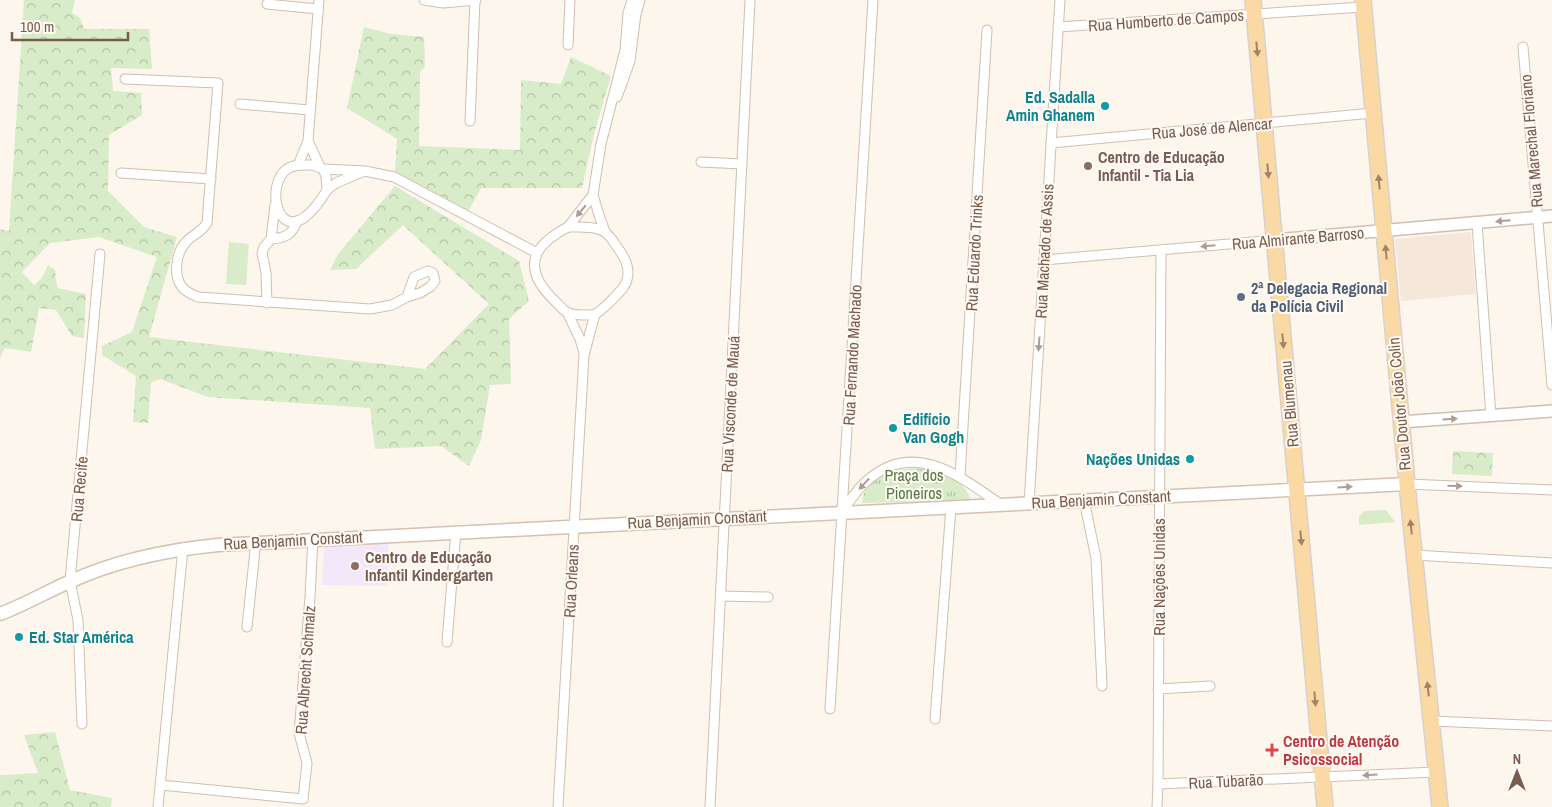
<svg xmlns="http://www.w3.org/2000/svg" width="1552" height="807" font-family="'Archivo Narrow',sans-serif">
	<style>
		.residential { fill: #f5e8da }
		.education { fill: #f3e8fa }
		.green { fill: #d8ecc9 }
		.forest { fill: url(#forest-crowns) }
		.park { fill: url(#park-tufts) }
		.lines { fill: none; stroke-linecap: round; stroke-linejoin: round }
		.minor-casing { stroke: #d1beb0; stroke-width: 11 }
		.tertiary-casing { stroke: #d1beb0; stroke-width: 14 }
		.secondary-casing { stroke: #d6c0b0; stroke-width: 15 }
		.primary-casing { stroke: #dad1cd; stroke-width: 18 }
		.minor { stroke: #fff; stroke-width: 9 }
		.tertiary { stroke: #fff; stroke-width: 11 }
		.secondary { stroke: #fff; stroke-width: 12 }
		.primary { stroke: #fbd9a5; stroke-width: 15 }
		.oneway { fill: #a18267 }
		.oneway2 { fill: #af9d94 }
		.culture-dot { fill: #0f9aa8; stroke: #fffaf3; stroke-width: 2 }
		.education-dot { fill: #8d6e63; stroke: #fffaf3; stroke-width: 2 }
		.service-dot { fill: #5c6f8a; stroke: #fffaf3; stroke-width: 2 }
		.health-dot { fill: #e0444e; stroke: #fffaf3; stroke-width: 2 }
		.labels { text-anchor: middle; stroke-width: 4; stroke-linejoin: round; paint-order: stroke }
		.street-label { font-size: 16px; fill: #7a5c4d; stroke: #fffaf3 }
		.culture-label { font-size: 16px; font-weight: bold; fill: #0d838f; stroke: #fffaf3; text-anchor: end }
		.education-label { font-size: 16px; font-weight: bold; fill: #785e54; stroke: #fffaf3; text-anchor: start }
		.service-label { font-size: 16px; font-weight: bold; fill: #4e5e75; stroke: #fffaf3; text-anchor: start }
		.park-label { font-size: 16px; fill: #537a41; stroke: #fffaf3 }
		.health-label { font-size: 16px; font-weight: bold; fill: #be3a42; stroke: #fffaf3; text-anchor: start }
	</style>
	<defs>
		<pattern id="forest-crowns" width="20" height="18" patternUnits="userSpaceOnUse" patternTransform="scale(1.25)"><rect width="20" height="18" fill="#d8ecc9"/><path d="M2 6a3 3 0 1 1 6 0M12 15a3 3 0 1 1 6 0" fill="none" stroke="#b4c2a5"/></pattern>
		<pattern id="park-tufts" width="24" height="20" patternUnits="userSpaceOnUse" patternTransform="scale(1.25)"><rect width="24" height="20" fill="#d8ecc9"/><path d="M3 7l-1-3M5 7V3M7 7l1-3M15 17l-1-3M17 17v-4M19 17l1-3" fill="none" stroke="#b4c2a5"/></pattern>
	</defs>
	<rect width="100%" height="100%" fill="#fdf6ec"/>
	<polygon class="residential" points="1471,232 1476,294 1401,301 1395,239"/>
	<polygon class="education" points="389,543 387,586 322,585 324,546"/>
	<g class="green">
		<polygon points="229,242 249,244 246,285 226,284"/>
		<polygon points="1386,510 1395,522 1359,525 1359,517 1364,511"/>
	</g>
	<g class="forest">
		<polygon points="24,0 75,0 72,13 80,18 84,29 149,29 152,69 111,68 113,91 141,93 142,115 109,135 108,191 144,227 177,237 149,337 425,369 489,304 403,225 356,269 330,270 338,254 395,186 519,261 529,301 509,319 511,384 490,385 481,440 469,466 441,446 375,449 370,408 208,397 160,379 151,383 148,423 133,422 136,376 102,355 102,346 132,332 157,257 99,237 50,243 22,272 34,285 42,278 48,265 55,270 57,288 86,294 84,338 72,336 56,310 39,308 31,352 5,348 0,358 0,229 9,231"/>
		<polygon points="364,27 391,34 424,37 425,67 420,72 419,146 520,150 521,80 561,84 571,57 611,76 594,134 582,188 481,188 467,214 395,172 397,139 347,108"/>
		<polygon points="1453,451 1493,453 1492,476 1452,474"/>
		<polygon points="55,732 70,790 112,798 111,807 0,807 0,775 38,773 24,735"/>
	</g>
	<path class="park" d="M 915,468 C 937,470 963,477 971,500 L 862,503 C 864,477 893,469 915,468 Z"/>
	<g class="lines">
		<defs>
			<g id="minor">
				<polyline points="424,0 443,3 476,0"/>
				<polyline points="267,4 318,9"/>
				<polyline points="1058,27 1363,7"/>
				<polyline points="568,45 570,0"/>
				<polyline points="1523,47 1552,385"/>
				<path d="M 125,79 L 218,83 L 207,223 C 202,232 192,235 186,242 C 176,252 173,275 182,287 C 186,292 193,295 198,297 L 370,309 L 392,305 L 407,297 L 420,293 L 430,287 L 435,281 L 433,273 L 428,271 L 414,277 L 407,297"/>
				<polyline points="617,97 630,61 636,14 640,0"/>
				<polyline points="240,104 310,110"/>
				<polyline points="470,121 475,0"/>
				<polyline points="308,141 320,167"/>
				<polyline points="1051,143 1373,113"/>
				<polyline points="701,162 742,164"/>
				<polyline points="298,165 308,141 319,0"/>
				<path d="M 313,165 L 323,169 L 326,176 L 327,190 C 321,200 314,210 305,217 C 276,238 266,184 287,169 C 294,164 304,165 313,165 Z"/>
				<polyline points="323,169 365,171 394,177 537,253"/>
				<polyline points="121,173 211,179"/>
				<polyline points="327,190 336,183 362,172"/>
				<polyline points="1477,223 1491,416"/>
				<path d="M 568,227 C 578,227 589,226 598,229 C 606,231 611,237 615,244 C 625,257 634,272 623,288 C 618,294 602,311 595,314 C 588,316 575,315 568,313 C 564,311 560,306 557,303 C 544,291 528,273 537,254 C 541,243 558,232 568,227 Z"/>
				<polyline points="568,227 593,195"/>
				<polyline points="605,232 598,212 593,195 601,144 625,50 628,13 632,0"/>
				<path d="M 271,239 C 285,238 292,235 297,221"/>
				<polyline points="1044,260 1274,240"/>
				<polyline points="267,303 266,273 262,253 264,247 271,239 275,205"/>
				<polyline points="567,312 580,339 584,353"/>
				<polyline points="960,476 987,30"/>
				<polyline points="1407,484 1552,490"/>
				<polyline points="1084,500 1096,558 1102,686"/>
				<polyline points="1029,503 1060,0"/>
				<path d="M 842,512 C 850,501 858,487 869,479 C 915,440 961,477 1000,504"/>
				<polyline points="1414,555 1552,563"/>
				<polyline points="721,596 768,597"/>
				<polyline points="247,627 256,541"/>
				<polyline points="447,642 456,531"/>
				<polyline points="1158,689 1210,686"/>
				<polyline points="830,709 873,0"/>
				<polyline points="935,719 951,507"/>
				<polyline points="1431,721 1552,726"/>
				<polyline points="82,724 78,620 70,581 100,254"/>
				<polyline points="1158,784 1161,250"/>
				<polyline points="161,785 303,799 307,763 299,733 310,597 313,538"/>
				<polyline points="158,807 183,548"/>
				<polyline points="558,807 584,355 595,314"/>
				<polyline points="710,807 750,0"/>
				<polyline points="1157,807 1158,784 1436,772"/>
			</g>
			<g id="tertiary">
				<polyline points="1274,240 1552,216"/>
				<polyline points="1401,422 1552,411"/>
			</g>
			<path id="secondary" d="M 0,614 C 24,605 46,592 69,582 C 117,560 166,550 218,545 L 1407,484"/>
			<g id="primary">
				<polyline points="1253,0 1325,807"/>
				<polyline points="1363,0 1407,484 1440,807"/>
			</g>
		</defs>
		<use href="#minor" class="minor-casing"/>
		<use href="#tertiary" class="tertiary-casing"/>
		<use href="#secondary" class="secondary-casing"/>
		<use href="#primary" class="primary-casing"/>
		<use href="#minor" class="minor"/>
		<use href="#tertiary" class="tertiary"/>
		<use href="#secondary" class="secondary"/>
		<use href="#primary" class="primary"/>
	</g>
	<defs><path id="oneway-solid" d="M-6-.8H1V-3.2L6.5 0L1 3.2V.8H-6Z" transform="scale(1.25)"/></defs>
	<g class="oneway">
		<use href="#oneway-solid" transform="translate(1257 49) rotate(85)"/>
		<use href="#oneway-solid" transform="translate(1268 171) rotate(85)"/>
		<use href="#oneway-solid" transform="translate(1379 182) rotate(-95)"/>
		<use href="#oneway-solid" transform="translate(1386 252) rotate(-95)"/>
		<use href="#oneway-solid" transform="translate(1283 341) rotate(85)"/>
		<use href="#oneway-solid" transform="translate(1411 527) rotate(-96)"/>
		<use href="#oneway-solid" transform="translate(1301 538) rotate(85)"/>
		<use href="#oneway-solid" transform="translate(1428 689) rotate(-96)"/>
		<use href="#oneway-solid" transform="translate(1315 699) rotate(85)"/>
	</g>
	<g class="oneway2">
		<use href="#oneway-solid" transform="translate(581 211) rotate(130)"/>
		<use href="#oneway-solid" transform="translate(1503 221) rotate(175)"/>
		<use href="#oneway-solid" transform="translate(1208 246) rotate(175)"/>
		<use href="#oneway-solid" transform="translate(1039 344) rotate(94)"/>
		<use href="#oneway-solid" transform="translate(1450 419) rotate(-4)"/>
		<use href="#oneway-solid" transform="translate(864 484) rotate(133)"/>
		<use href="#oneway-solid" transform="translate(1455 486) rotate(2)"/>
		<use href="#oneway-solid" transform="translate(1345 487) rotate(-3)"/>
		<use href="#oneway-solid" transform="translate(1370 775) rotate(177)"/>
	</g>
	<g class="culture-dot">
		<circle cx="1105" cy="106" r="5"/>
		<circle cx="893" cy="428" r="5"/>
		<circle cx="1190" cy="459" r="5"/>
		<circle cx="19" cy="637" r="5"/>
	</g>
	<g class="education-dot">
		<circle cx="1088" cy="166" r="5"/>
		<circle cx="355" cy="566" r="5"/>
	</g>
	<circle class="service-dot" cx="1241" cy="297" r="5"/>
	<path class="health-dot" d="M1269.5 742.5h5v5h5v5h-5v5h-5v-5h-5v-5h5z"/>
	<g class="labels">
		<g class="street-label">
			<text transform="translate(1166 20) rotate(-4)" y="6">Rua Humberto de Campos</text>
			<text transform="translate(1212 128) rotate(-5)" y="6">Rua José de Alencar</text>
			<text transform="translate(1531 141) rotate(-95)" y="6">Rua Marechal Floriano</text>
			<text transform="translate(1298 238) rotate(-5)" y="6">Rua Almirante Barroso</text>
			<text transform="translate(1044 251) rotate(-87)" y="6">Rua Machado de Assis</text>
			<text transform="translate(974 253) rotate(-87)" y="6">Rua Eduardo Trinks</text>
			<text transform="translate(852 355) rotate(-87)" y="6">Rua Fernando Machado</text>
			<text transform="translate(730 404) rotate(-87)" y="6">Rua Visconde de Mauá</text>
			<text transform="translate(1289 404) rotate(-95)" y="6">Rua Blumenau</text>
			<text transform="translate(1399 404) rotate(-95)" y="6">Rua Doutor João Colin</text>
			<text transform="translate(79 489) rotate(-85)" y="6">Rua Recife</text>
			<text transform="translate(1101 499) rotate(-3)" y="6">Rua Benjamin Constant</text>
			<text transform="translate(697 519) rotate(-3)" y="6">Rua Benjamin Constant</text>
			<text transform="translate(293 540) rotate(-3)" y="6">Rua Benjamin Constant</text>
			<text transform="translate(1159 577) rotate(-90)" y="6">Rua Nações Unidas</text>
			<text transform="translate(571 581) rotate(-87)" y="6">Rua Orleans</text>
			<text transform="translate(305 670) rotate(-86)" y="6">Rua Albrecht Schmalz</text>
			<text transform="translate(1226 781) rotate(-3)" y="6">Rua Tubarão</text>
		</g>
		<g class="culture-label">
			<text x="1095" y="103">Ed. Sadalla<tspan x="1095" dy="18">Amin Ghanem</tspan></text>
			<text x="903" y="425" text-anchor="start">Edifício<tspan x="903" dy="18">Van Gogh</tspan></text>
			<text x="1180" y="465">Nações Unidas</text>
			<text x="29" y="643" text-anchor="start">Ed. Star América</text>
		</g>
		<g class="education-label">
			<text x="1098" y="163">Centro de Educação<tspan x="1098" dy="18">Infantil - Tia Lia</tspan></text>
			<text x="365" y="563">Centro de Educação<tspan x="365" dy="18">Infantil Kindergarten</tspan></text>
		</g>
		<g class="service-label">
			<text x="1251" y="294">2ª Delegacia Regional<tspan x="1251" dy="18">da Polícia Civil</tspan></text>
		</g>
		<g class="park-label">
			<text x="914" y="481">Praça dos<tspan x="914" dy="18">Pioneiros</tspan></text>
		</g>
		<g class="health-label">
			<text x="1283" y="747">Centro de Atenção<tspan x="1283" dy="18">Psicossocial</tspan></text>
		</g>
	</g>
	<g transform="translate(1517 772)" stroke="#fffaf3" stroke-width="4" paint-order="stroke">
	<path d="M0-4L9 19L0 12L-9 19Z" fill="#7a5c4d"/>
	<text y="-8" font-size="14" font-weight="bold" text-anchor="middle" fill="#7a5c4d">N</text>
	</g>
	<path d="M12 32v8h116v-8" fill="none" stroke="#7a5c4d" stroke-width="2.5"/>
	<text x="20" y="32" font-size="15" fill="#7a5c4d" stroke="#fffaf3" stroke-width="4" paint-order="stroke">100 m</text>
</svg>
